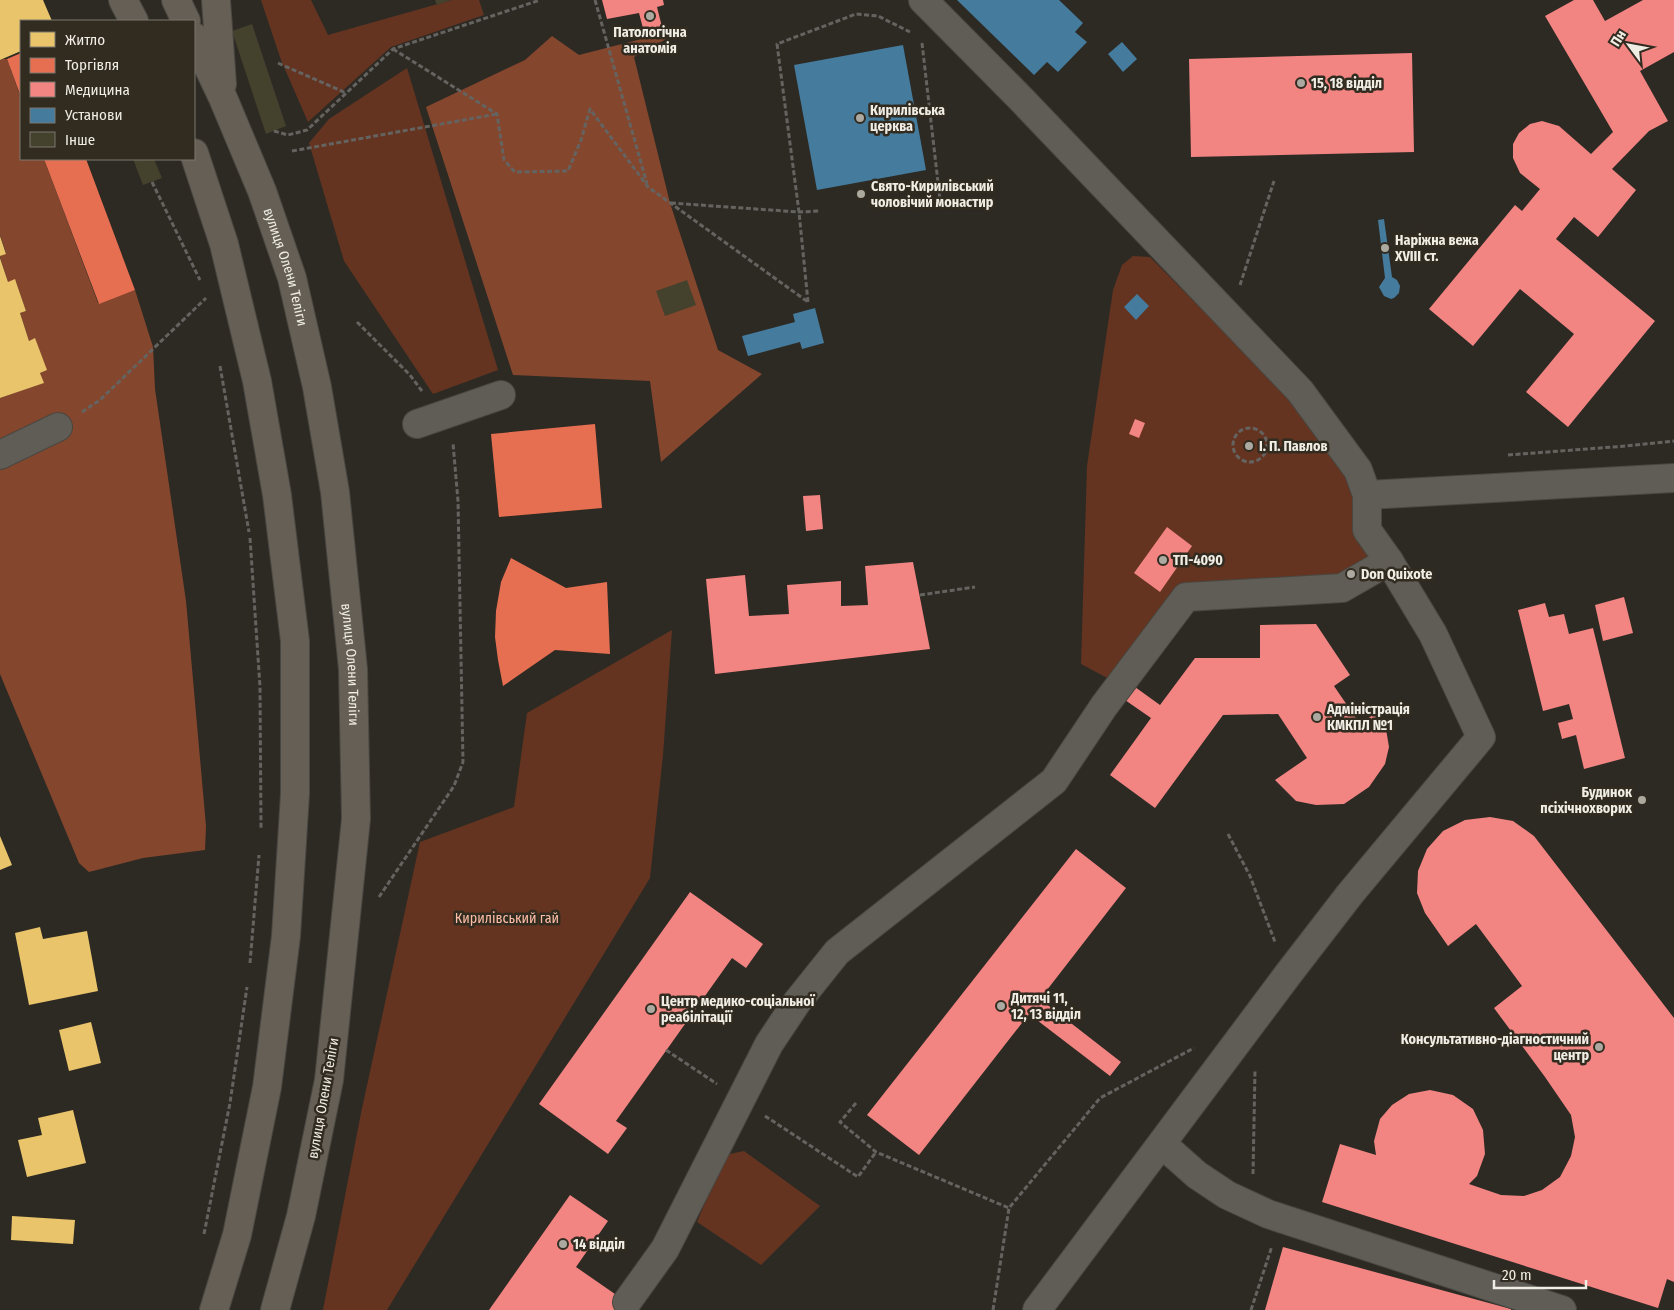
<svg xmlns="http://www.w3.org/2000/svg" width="1674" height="1310" font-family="'Fira Sans Condensed',sans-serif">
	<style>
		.green { fill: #643421 }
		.forest { fill: #85462e }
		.homes { fill: #e9c46a }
		.shops { fill: #e76f51 }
		.health { fill: #f28482 }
		.public { fill: #457b9d }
		.building { fill: #44412c }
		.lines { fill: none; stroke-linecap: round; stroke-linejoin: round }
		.minor-casing { stroke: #494741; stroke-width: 30 }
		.major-casing { stroke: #494741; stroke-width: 30 }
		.path { stroke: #656360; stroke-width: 3; stroke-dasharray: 5 2.5; stroke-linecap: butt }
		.minor { stroke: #605d57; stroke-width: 28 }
		.major { stroke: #655f56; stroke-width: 28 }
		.poi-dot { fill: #aca9a1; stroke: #312b20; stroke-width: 2 }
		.labels { text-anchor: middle; stroke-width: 5; stroke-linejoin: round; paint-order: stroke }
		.poi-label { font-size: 14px; font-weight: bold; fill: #f0ede5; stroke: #312b20; text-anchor: start }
		.street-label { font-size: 14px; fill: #f0ede5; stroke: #312b20 }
		.park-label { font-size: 14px; fill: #febea6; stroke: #312b20 }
	</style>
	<rect width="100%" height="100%" fill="#2d2a24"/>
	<g class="green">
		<polygon points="261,0 311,0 328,35 452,0 479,0 484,15 391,47 308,122 281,60"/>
		<polygon points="407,68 498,370 433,394 344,261 309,143 329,119"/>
		<polygon points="1133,256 1150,257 1282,390 1358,493 1353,524 1373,556 1339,575 1173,592 1111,680 1081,664 1087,466 1113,290 1122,265"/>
		<polygon points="672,630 663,755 650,878 387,1310 323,1310 361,1113 420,842 514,807 527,713"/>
		<polygon points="744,1151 820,1206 761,1265 697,1222 725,1155"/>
	</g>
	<g class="forest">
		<polygon points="688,27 634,57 670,203 718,350 762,374 661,462 650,381 513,375 426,107 525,60 552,36 579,55"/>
		<polygon points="3,59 7,59 21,98 21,159 44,159 98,303 135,290 153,347 155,389 186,601 206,826 205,850 143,858 89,872 79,863 0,674 0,398 43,383 40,373 46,370 35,339 29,341 20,313 26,311 16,282 8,282 0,257 0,256 6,253 0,235 0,60"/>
	</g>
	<g class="homes">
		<polygon points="0,0 43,0 52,21 21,21 21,51 0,60"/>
		<polygon points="0,236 6,254 0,256"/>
		<polygon points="0,258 8,282 15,279 26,311 20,313 29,341 35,338 47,370 40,373 44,383 0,398"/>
		<polygon points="0,836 12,865 0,870"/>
		<polygon points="40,927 43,939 87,931 98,991 29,1005 15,933"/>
		<polygon points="91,1022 101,1063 69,1071 59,1030"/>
		<polygon points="73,1110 86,1163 27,1177 18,1140 42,1135 38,1118"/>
		<polygon points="12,1216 75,1220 73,1244 11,1240"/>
	</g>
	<g class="shops">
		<polygon points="21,53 21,97 7,59"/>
		<polygon points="44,159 86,159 135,290 99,304"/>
		<polygon points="595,424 602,508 499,517 491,434"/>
		<polygon points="511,558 566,588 607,582 610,654 555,650 503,686 498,660 495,637 496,611 501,582"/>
	</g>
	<g class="health">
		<polygon points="602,0 663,0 664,5 657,7 663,31 645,36 639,13 607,19"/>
		<polygon points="1574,0 1593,0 1605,21 1643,0 1674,0 1674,52 1640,71 1668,121 1649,131 1612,169 1636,190 1598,237 1574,217 1556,239 1655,321 1568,427 1526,392 1574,334 1520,289 1473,346 1429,309 1515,205 1522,211 1540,189 1520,173 1513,158 1513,144 1519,133 1530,124 1542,121 1559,126 1591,154 1613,132 1545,16"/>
		<polygon points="1412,53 1414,152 1191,157 1189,59"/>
		<polygon points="1135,419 1145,423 1139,438 1129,434"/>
		<polygon points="820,495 823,529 806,531 803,496"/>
		<polygon points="1167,527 1192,546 1160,592 1134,573"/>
		<polygon points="913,562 930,649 715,674 706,579 745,575 749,616 789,614 787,585 841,581 841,606 868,605 865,566"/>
		<polygon points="1624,597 1633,633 1603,641 1595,605"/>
		<polygon points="1545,603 1549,617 1564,614 1569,634 1593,628 1625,758 1584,769 1576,735 1562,739 1558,723 1573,719 1569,704 1543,711 1518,610"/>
		<polygon points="1316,624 1350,675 1334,686 1360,724 1378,711 1386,729 1389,747 1385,764 1369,787 1344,804 1316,805 1296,801 1275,780 1307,758 1278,714 1223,715 1155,808 1110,775 1151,718 1125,700 1135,687 1160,705 1195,658 1260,658 1260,625"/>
		<polygon points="1490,817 1513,821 1534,836 1674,1018 1674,1282 1667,1279 1658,1308 1322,1202 1340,1144 1376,1155 1374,1141 1380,1119 1392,1105 1409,1094 1430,1090 1453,1095 1473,1109 1483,1130 1485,1154 1477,1176 1469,1184 1501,1195 1524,1196 1542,1190 1560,1177 1571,1156 1575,1137 1571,1115 1545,1077 1494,1008 1522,986 1476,924 1448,946 1425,913 1417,893 1418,871 1427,849 1443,831 1465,820"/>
		<polygon points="1076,849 1126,888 1040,999 1121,1062 1110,1076 1029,1014 919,1155 867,1115"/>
		<polygon points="690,892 763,944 746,968 732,958 616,1121 627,1128 608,1154 539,1104"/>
		<polygon points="570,1195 608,1221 576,1267 638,1310 489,1310"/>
		<polygon points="1283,1247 1511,1309 1511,1310 1265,1310"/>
	</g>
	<g class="public">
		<polygon points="957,0 1059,0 1083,23 1075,32 1087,42 1058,72 1047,62 1034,75"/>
		<polygon points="1122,42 1137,59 1123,72 1108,54"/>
		<polygon points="903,45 926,170 817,190 794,65"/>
		<polygon points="1384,219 1392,277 1397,280 1400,286 1399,293 1394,298 1391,299 1384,296 1379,287 1385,278 1378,220"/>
		<polygon points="1137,294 1149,306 1136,320 1124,307"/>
		<polygon points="815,308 824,343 802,349 800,342 748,356 742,336 795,322 793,314"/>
	</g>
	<g class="building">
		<polygon points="435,0 451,0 437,5"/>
		<polygon points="252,24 286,126 266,134 232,31"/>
		<polygon points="133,159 154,159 162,178 143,185"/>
		<polygon points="687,280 696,305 665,316 656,291"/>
	</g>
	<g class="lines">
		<defs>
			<g id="minor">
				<polyline points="923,0 1023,101 1300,391 1358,470 1367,495 1367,530 1389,561 1433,634 1481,737 1350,894 1289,973 1037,1310"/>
				<polyline points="417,424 501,395"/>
				<polyline points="0,455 58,427"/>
				<polyline points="1367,495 1674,478"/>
				<polyline points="1162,1144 1197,1175 1227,1195 1268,1214 1562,1310"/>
				<polyline points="627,1302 665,1249 769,1044 797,1002 837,952 1054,781 1104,706 1186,597 1342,588 1389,561"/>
			</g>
			<g id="major">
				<polyline points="123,0 134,21"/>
				<polyline points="176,0 186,21"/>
				<polyline points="216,0 222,84"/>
				<path id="s1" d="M 194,37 L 223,98 L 262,191 L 292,278 L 317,387 L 335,492 L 353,669 L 356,819 L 329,1080 L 301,1216 L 275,1310"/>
				<polyline points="194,153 224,244 257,381 277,495 295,641 295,794 286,936 267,1087 237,1235 214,1310"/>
			</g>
		</defs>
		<use href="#minor" class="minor-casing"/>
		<use href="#major" class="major-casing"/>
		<g class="path">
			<polyline points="595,0 647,184"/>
			<polyline points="922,43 940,200"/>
			<polyline points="393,49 497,114 504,160 515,172 568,171 581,140 590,109 648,187 808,302"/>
			<polyline points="278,63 346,93"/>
			<polyline points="274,131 288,135 307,130 393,49 540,0"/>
			<polyline points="292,151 497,114"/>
			<polyline points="152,182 200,280"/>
			<polyline points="671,203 799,212 820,211"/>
			<polyline points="1240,285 1274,181"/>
			<polyline points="808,302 799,212 777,44 856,14 878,16 910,32"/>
			<polyline points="357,322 410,375 422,391"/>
			<polyline points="220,366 249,532"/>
			<polyline points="82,412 100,400 206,298"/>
			<circle cx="1250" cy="445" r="17"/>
			<polyline points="1508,455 1626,446 1674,441"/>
			<polyline points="250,538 260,687 261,829"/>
			<polyline points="920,595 975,587"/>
			<polyline points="1228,834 1250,876 1275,942"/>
			<polyline points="379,897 454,786 463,762 458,501 453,443"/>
			<polyline points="250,963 259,855"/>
			<polyline points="666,1050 717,1084"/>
			<polyline points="856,1103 840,1122 876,1152 1009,1208 1100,1098 1194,1048"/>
			<polyline points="765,1116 858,1177 876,1152"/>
			<polyline points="1253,1174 1255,1070"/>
			<polyline points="204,1234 230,1103 247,987"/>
			<polyline points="993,1310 1009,1208"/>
			<polyline points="1251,1310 1272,1246"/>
		</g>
		<use href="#minor" class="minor"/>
		<use href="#major" class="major"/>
	</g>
	<g class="poi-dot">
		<circle cx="650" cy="16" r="5"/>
		<circle cx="1301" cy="83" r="5"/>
		<circle cx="860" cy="118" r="5"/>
		<circle cx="861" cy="194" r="5"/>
		<circle cx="1385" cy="248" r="5"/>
		<circle cx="1249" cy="446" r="5"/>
		<circle cx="1163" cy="560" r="5"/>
		<circle cx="1351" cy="574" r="5"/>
		<circle cx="1317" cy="717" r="5"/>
		<circle cx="1642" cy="800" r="5"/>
		<circle cx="1001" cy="1006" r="5"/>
		<circle cx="651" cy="1009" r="5"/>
		<circle cx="1599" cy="1047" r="5"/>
		<circle cx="563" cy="1244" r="5"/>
	</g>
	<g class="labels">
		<g class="poi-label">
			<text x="650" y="37" text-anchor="middle">Патологічна<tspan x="650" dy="16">анатомія</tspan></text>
			<text x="1311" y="88">15, 18 відділ</text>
			<text x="870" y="115">Кирилівська<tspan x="870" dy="16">церква</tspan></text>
			<text x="871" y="191">Свято-Кирилівський<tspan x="871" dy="16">чоловічий монастир</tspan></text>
			<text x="1395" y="245">Наріжна вежа<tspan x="1395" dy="16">XVIII ст.</tspan></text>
			<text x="1259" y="451">І. П. Павлов</text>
			<text x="1173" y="565">ТП-4090</text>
			<text x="1361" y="579">Don Quixote</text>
			<text x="1327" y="714">Адміністрація<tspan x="1327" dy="16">КМКПЛ №1</tspan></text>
			<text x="1632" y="797" text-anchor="end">Будинок<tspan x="1632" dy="16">псіхічнохворих</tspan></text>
			<text x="1011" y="1003">Дитячі 11,<tspan x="1011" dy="16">12, 13 відділ</tspan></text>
			<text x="661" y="1006">Центр медико-соціальної<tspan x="661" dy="16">реабілітації</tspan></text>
			<text x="1589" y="1044" text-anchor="end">Консультативно-діагностичний<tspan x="1589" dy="16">центр</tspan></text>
			<text x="573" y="1249">14 відділ</text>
		</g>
		<g class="street-label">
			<text dy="5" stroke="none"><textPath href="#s1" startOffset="248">вулиця Олени Теліги</textPath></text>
			<text dy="5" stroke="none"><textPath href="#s1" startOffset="652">вулиця Олени Теліги</textPath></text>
			<text transform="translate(323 1098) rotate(-80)" y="5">вулиця Олени Теліги</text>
		</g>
		<g class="park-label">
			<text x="507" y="923">Кирилівський гай</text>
		</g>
	</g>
	<rect x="20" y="20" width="175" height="140" fill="#312b20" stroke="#7d796f"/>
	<rect x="30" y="32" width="25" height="15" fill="#e9c46a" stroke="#7d796f"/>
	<text x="65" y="45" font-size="15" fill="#f0ede5">Житло</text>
	<rect x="30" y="58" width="25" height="15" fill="#e76f51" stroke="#7d796f"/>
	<text x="65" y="70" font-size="15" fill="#f0ede5">Торгівля</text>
	<rect x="30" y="82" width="25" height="15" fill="#f28482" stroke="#7d796f"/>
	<text x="65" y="95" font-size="15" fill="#f0ede5">Медицина</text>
	<rect x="30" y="108" width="25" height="15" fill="#457b9d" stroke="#7d796f"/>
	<text x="65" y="120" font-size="15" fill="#f0ede5">Установи</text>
	<rect x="30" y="132" width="25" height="15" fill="#44412c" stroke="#7d796f"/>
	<text x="65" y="145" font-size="15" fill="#f0ede5">Інше</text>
	<g transform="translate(1629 45) rotate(302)" stroke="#312b20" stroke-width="4" paint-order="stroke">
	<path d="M0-4L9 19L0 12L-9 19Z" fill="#f0ede5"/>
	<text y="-8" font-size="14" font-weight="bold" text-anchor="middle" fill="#f0ede5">Пн</text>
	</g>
	<path d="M1494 1280v8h92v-8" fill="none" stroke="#f0ede5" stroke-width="2.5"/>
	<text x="1502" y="1280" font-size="15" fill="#f0ede5" stroke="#312b20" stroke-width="4" paint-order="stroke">20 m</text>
</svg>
